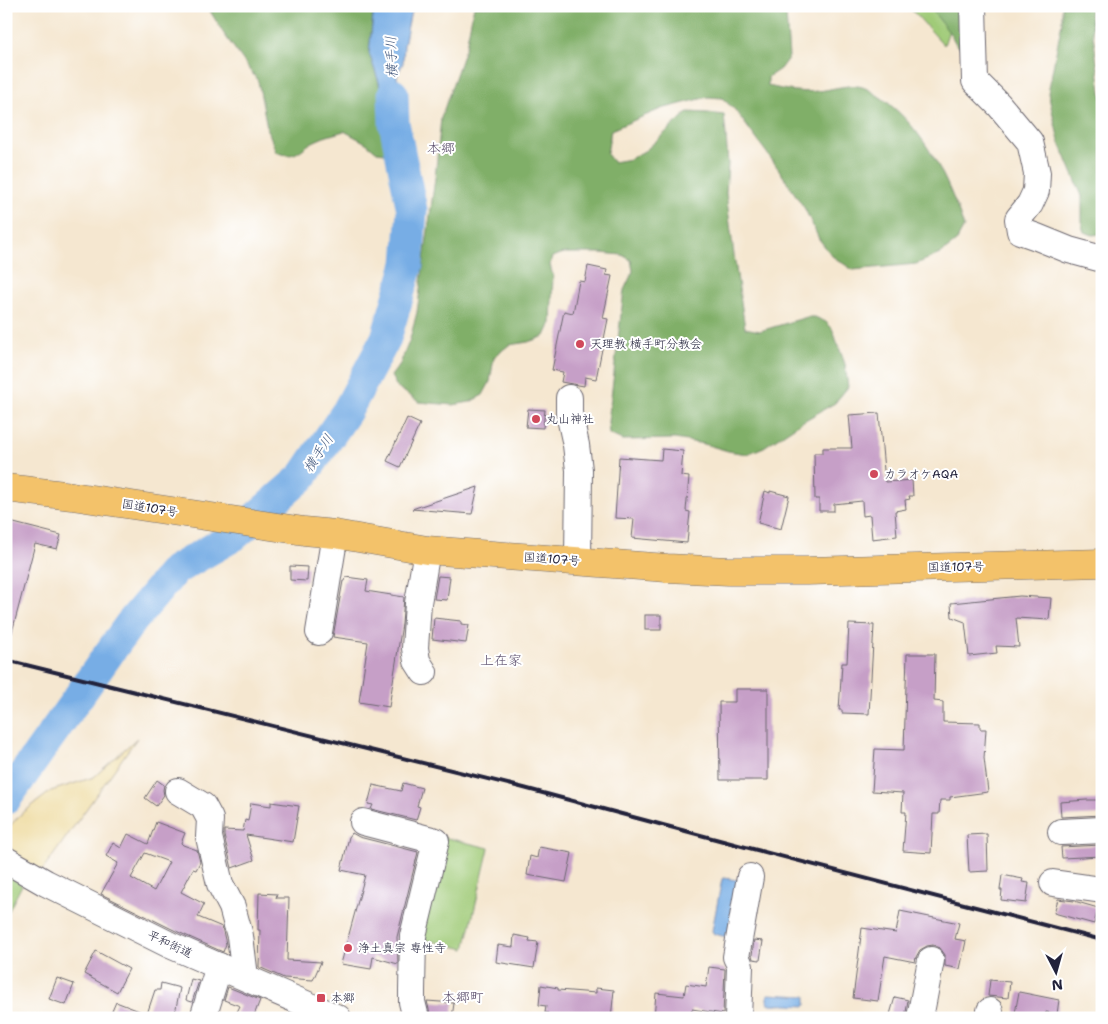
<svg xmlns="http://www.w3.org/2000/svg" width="1108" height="1024" font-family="'Shantell Sans','Klee One',sans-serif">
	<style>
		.green { fill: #a0cb78; stroke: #61765a }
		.forest { fill: #80af68; stroke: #516852 }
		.sand { fill: #eeda9e; stroke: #887e6c }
		.water { fill: #77ade5; stroke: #4c6890 }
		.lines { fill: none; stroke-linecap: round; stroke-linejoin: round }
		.river { stroke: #77ade5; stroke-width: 31 }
		.building { fill: #c69fc7; fill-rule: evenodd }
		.minor-casing { stroke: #6c676f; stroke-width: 28 }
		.highway-casing { stroke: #6c676f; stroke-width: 29 }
		.minor { stroke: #fff; stroke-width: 26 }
		.highway { stroke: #f3c26a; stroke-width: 28 }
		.rail { stroke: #22223b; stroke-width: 4 }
		.poi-dot { fill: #d1495b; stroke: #fff; stroke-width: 2 }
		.labels { text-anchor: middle; stroke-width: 4; stroke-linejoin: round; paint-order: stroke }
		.poi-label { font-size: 12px; fill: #22223b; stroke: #fff; text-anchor: start }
		.street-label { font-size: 12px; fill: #22223b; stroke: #fff }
		.water-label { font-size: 14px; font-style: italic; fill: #445a7f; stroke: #fff }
		.neighbourhood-label { font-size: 14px; fill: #5b4e6c; stroke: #fff }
	</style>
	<rect width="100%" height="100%" fill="#fff"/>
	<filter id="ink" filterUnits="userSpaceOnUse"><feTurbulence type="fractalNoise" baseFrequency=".02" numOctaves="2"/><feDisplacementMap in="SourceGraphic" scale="10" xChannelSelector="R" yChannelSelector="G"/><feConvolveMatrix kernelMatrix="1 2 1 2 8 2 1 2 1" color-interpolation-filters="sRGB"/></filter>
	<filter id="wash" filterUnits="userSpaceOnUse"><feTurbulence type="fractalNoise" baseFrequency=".0096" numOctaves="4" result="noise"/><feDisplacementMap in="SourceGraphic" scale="20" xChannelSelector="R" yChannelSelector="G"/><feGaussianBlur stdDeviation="1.12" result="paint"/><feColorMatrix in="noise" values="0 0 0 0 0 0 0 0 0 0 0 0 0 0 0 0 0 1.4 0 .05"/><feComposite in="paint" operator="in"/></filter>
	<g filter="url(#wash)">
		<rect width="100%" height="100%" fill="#f5e7d0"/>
		<g class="green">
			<polygon points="908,6 957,6 944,45"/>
			<polygon points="443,837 489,848 465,949 419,938"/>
			<polygon points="6,874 22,885 6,916"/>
		</g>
		<g class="forest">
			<path d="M 207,6 L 374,6 L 369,53 L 379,82 L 388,138 L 385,153 L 377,152 L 366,143 L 344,131 C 335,134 325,136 317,140 C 300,147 298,161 276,152 L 267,127 L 258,81 L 224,34 Z"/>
			<path d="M 474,6 L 789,6 L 786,14 L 789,57 L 780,69 L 768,77 L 768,86 C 785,90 801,93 818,91 C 830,90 843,85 856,86 C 866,86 875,94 883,99 C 925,130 948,179 964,227 L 956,242 L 940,254 L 916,264 L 853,270 L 832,256 L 819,239 L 805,209 L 775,164 L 735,110 L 722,98 L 708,97 L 661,109 L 611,130 L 607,154 L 613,162 L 630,159 L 646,150 L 688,112 L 708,113 L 724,115 L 726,135 L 728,164 L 726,193 L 734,255 L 745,328 L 760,331 L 807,317 L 815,317 L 826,322 L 832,328 L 845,364 L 848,387 L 835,403 L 800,423 L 764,447 L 747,454 L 728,451 L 704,444 L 675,439 L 622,440 L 609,434 L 608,422 L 624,290 L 633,271 L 631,260 L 622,255 L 600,253 L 564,253 L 552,257 L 550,265 L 553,276 L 551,323 L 545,336 L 528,342 L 509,345 L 494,357 L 490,382 L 483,395 L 470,402 L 453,405 L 419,402 L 397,387 L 391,376 L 400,364 L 410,339 L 417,312 L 435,178 L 441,118 L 466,46 Z"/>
			<polygon points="929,6 964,6 965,48 957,46 951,35"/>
			<polygon points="1062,6 1089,6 1102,98 1102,231 1100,234 1093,235 1084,232 1082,226 1082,196 1059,141 1048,93 1062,22"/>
		</g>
		<polygon class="sand" points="137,738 42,871 6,849 6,830 20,815 51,791 94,777"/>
		<g class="water">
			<polygon points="374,6 416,6 410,16 404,45 403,63 397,76 399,95 406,134 388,138 379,82 369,53"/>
			<polygon points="724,878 743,881 731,938 714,934 712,931 722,879"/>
			<polygon points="768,994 806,996 806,1006 768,1004"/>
		</g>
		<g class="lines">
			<polyline class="river" points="6,799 129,625 175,570 234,536 302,477 347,411 386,338 408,264 412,210 394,123 393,94"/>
		</g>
		<g id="blocks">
			<g class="building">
				<polygon points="588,266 607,270 606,275 612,276 603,318 608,319 596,379 585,377 584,386 561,382 563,372 552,370 564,311 573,313 579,281 585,282"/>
				<polygon points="528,409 545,410 543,428 526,427"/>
				<polygon points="879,413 885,482 912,480 913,496 909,496 910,499 905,500 906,509 895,511 897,536 872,539 870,515 863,516 862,501 834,504 834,511 819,511 819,499 815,499 814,453 823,453 823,448 852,448 849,415"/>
				<polygon points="407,418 420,424 400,467 387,461"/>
				<polygon points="662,449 683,451 681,476 689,477 686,511 690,512 687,543 632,538 634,519 615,518 619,457 661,460"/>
				<polygon points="478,487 472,514 412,509"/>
				<polygon points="765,491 770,493 770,491 789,496 781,529 758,523"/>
				<polygon points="6,521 61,535 57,549 35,544 11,636 6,635"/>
				<polygon points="290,566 308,567 307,581 290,580"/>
				<polygon points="438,576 450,577 447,600 434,599"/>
				<polygon points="346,577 368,580 366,591 404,597 402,624 389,707 359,702 368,642 333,637 343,581 345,581"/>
				<polygon points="1020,596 1051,598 1049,620 1016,618 1019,647 996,646 997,653 969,656 965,622 952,617 951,603"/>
				<rect x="645" y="615" width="16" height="15"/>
				<polygon points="434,618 461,621 461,624 469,625 466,643 432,639"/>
				<polygon points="849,624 874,625 869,714 842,713 842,710 839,710 842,663 847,663"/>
				<polygon points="907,654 935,654 934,701 943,702 943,722 980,723 980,729 986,729 984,758 988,792 950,797 950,800 940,800 939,814 933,814 931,853 903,851 906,812 902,812 903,793 872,791 875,749 904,750"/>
				<polygon points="735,689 768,689 768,780 720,780 719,702 735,702"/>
				<polygon points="157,780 164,785 163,790 164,795 156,806 145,798"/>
				<polygon points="403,783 422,788 417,806 420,807 416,820 371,809 373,805 368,804 373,785 401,791"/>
				<polygon points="1087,800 1102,800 1102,815 1061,817 1060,802"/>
				<polygon points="271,802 299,806 293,842 246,835 254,860 232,868 224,836 224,830 243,831 245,820 248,821 251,803 271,806"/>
				<path d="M 156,822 L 185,833 L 181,843 L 183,845 L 197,850 L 200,862 L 196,870 L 193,869 L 181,892 L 204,904 L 198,917 L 222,927 L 226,944 L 223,952 L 176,931 L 101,894 L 118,863 L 106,856 L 113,843 L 121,848 L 128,834 L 148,844 ZM 145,853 L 169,862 L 154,891 L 131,878 Z"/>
				<polygon points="352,833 359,837 418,852 397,937 398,964 373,957 371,969 341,964 365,875 341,870 349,837"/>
				<polygon points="987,834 988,871 969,872 967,835"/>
				<polygon points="1102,845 1102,856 1062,858 1061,847"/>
				<polygon points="539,847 572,853 566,882 527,875 530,856 537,858"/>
				<polygon points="1002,875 1023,879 1022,882 1029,883 1026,903 1001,900 1002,890 1000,890"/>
				<polygon points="259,893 277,894 276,898 289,898 287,960 321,962 313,980 284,978 259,967 260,930 258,930"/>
				<polygon points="1058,899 1074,901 1098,908 1094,924 1054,913"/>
				<polygon points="900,911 959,923 955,939 966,941 960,969 945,966 945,955 940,948 933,945 927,946 920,950 916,957 915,962 885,956 878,1001 853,998 862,928 896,933"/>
				<polygon points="514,935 530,938 529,941 538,942 534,968 496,962 498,945 513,947"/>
				<polygon points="754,940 763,941 760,960 753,959 752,955"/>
				<polygon points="96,951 129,969 117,992 84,974"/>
				<polygon points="709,967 725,969 723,1014 692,1009 691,1018 654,1018 656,993 684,996 686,984 706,987"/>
				<polygon points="57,978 74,984 66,1005 49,999"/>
				<polygon points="191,979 199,981 192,1002 186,1000"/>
				<polygon points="990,980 1010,982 1008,998 988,996"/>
				<polygon points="161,983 180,988 174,1018 109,1018 116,1002 147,1014 155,990 160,990"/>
				<polygon points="541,985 558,988 558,990 596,993 596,988 614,990 611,1018 548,1018 548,1013 545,1013 546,1006 539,1005"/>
				<polygon points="228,987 260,1000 253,1018 246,1018 236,1014 240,1006 224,1000"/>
				<polygon points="1019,992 1059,1000 1057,1014 1046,1012 1045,1018 1024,1018 1025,1014 1015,1013"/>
				<polygon points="895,997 908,1000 905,1018 889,1018"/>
				<polygon points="427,1001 454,1003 452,1018 431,1018"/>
			</g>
		</g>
	</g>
	<g filter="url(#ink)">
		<use href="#blocks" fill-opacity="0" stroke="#6c676f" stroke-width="1"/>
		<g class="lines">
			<defs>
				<g id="minor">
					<polyline points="973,6 975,81 999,105 1030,142 1037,173 1036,191 1030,204 1018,219 1020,231 1037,237 1069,250 1102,259"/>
					<polyline points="569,398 569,413 576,445 579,470 578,561"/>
					<polyline points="319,632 335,534"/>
					<polyline points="424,672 417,661 415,648 418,603 427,550"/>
					<polyline points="178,791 203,806 210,819 209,837 220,884 232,907 240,936 245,977"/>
					<polyline points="363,822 436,841 413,936 412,991 412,1002 416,1018"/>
					<polyline points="1061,832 1102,830"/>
					<polyline points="6,860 46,883 170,945 338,1018"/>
					<polyline points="1053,883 1102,890"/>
					<polyline points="203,1018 219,966"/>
					<polyline points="738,1018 740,967 739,963 736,957 750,877"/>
					<polyline points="920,1018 931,960"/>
					<polyline points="989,1018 990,1011"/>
				</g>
				<polyline id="highway" points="6,488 72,496 304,531 335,534 427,550 667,568 729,571 807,571 1102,563"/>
			</defs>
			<use href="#minor" class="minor-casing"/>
			<use href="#highway" class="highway-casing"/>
			<use href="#minor" class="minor"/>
			<use href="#highway" class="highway"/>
			<polyline class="rail" points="6,660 524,788 753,849 1102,940"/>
		</g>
	</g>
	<g class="poi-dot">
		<circle cx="580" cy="344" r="5"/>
		<circle cx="536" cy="419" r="5"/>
		<circle cx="874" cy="474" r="5"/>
		<circle cx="348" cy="948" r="5"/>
		<rect x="316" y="993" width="10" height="10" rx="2.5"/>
	</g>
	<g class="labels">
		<g class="poi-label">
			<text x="590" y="348">天理教 横手町分教会</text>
			<text x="546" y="423">丸山神社</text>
			<text x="884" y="478">カラオケAQA</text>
			<text x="358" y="952">浄土真宗 専性寺</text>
			<text x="331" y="1002">本郷</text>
		</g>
		<g class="street-label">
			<text transform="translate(150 508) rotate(9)" y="4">国道107号</text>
			<text transform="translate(552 559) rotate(4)" y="4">国道107号</text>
			<text transform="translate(956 567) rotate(-1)" y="4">国道107号</text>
			<text transform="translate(170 944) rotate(25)" y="4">平和街道</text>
		</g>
		<g class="water-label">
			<text transform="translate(391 57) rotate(-92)" y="5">横手川</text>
			<text transform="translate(318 453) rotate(-56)" y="5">横手川</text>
		</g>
		<g class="neighbourhood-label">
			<text x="441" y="153">本郷</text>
			<text x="501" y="665">上在家</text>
			<text x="463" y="1002">本郷町</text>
		</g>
	</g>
	<rect width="1108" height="1024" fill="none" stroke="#fff" stroke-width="25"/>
	<g transform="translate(1056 972) rotate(174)" stroke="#ffffff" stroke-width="4" paint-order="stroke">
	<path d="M0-4L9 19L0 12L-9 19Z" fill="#22223b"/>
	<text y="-8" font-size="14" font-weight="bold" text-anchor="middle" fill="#22223b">N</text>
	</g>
</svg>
